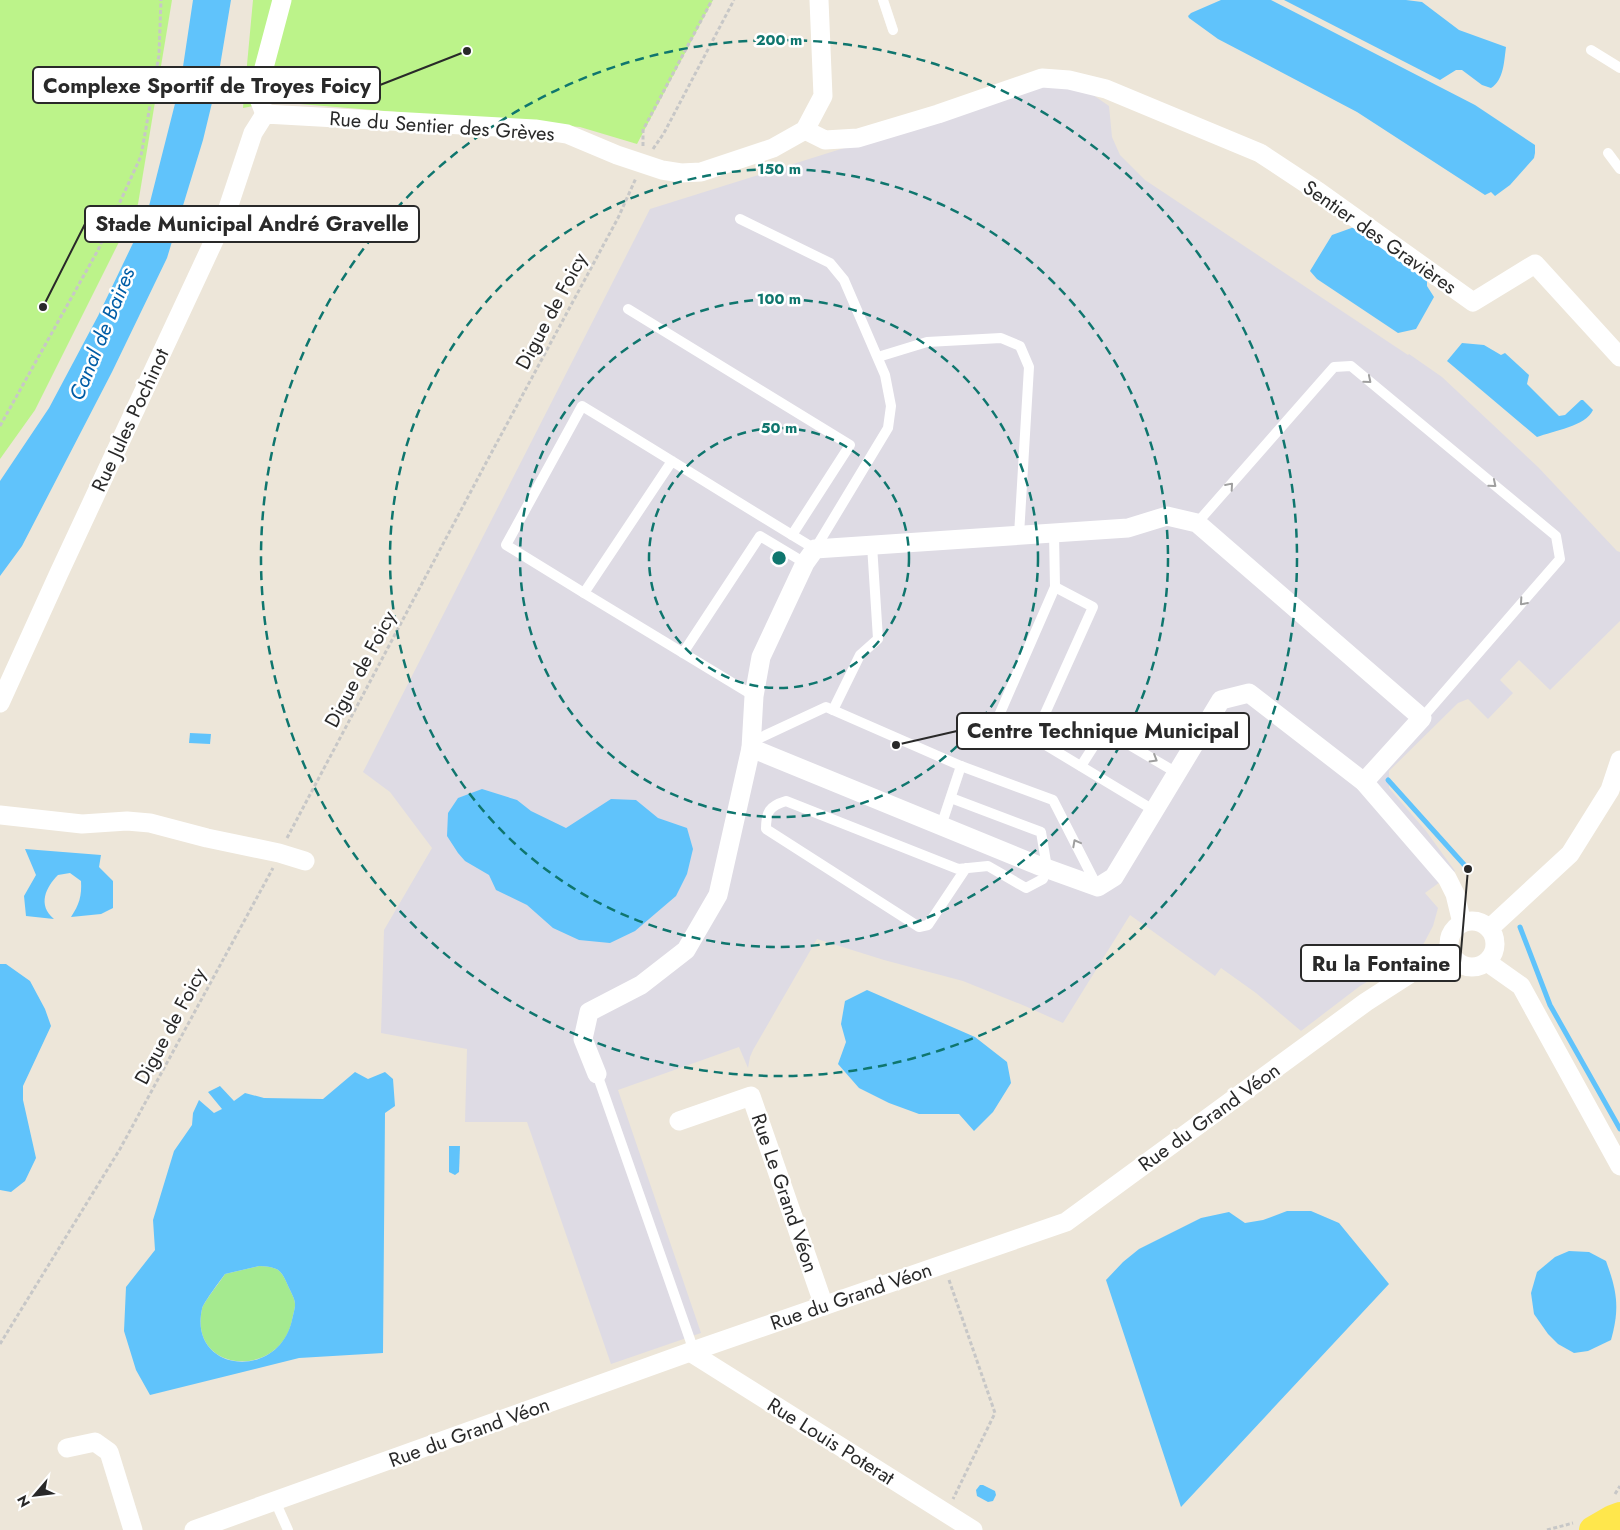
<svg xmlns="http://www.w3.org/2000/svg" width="1620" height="1530" font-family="Jost,sans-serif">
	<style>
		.industrial { fill: #dedbe4 }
		.green { fill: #a5ea8f }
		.pitch { fill: #bcf38a }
		.water { fill: #60c3fb; fill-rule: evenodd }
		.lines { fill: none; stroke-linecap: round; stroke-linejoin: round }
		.stream { stroke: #60c3fb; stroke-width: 5 }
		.path { stroke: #c7c7c7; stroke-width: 3; stroke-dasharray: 4 2.5; stroke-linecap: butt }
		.lane { stroke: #fff; stroke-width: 10 }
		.street { stroke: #fff; stroke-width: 19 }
		.primary { stroke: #ffe74c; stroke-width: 28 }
		.oneway { stroke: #9f9f9f }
		.ring { fill: none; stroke: #0f766e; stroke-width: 2.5; stroke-dasharray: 9 6 }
		.labels { text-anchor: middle; stroke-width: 5; stroke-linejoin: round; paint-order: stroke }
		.street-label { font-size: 20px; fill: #292929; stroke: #fff }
		.water-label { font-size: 21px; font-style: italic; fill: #005da6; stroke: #fff }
		.centre { fill: #0f766e; stroke: #fff; stroke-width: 2.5 }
		.ring-label { font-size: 15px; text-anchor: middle; font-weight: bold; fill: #0f766e; stroke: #fff; stroke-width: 5; stroke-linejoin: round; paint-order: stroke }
		.leader { fill: none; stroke: #292929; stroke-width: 2 }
		.callout-dot { fill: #292929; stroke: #fff; stroke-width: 2 }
		.callout { fill: #fff; stroke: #292929; stroke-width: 2 }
		.callout-label { font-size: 21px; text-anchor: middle; font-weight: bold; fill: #292929 }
	</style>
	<rect width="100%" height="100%" fill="#ede6d9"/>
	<polygon class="industrial" points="1045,85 1083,88 1109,106 1112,137 1120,155 1145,180 1408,355 1409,354 1442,377 1538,467 1617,551 1620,552 1620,621 1550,690 1519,660 1500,680 1513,693 1488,719 1468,699 1458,703 1389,771 1389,788 1426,831 1455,871 1425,893 1438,908 1433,926 1424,943 1416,953 1360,986 1301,1031 1256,993 1221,968 1215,976 1130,915 1063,1023 1025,1006 963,981 884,960 817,939 753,1050 750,1057 748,1068 739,1047 618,1090 701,1333 611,1364 527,1122 465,1122 467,1049 381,1033 384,930 432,848 390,792 363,772 650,209"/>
	<path class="green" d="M 259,1266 C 280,1267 281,1270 289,1288 C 297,1304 296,1303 292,1320 C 280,1380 188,1373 202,1309 C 203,1303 220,1282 225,1274 Z"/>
	<g class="pitch">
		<polygon points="0,0 172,0 138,204 35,410 0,459"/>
		<polygon points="253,0 713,0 637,144 580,127 275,102 243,108"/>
	</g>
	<g class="water">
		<polygon points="193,0 231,0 218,78 203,140 167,258 112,372 22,546 0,576 0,481 49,408 98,316 147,214 181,80"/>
		<polygon points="1221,0 1271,0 1475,105 1535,145 1535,153 1534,158 1510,185 1495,196 1491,192 1485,195 1357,112 1218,39 1189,18 1188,16 1191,13"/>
		<path d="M 1284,0 L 1406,0 L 1422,2 L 1459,30 L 1506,47 C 1504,61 1504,80 1491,88 L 1482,85 L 1462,70 L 1456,70 L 1440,80 Z"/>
		<polygon points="1357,226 1427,280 1427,286 1434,297 1416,329 1398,333 1317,279 1310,271 1332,235"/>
		<path d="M 1462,343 L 1484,345 L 1501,355 L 1505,353 L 1529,375 L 1527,384 L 1559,416 L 1565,415 L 1581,400 L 1583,400 L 1593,410 C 1586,426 1553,431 1537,437 L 1447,361 Z"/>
		<polygon points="190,733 211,734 210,744 189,743"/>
		<polygon points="482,789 517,800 531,811 566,828 611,799 636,800 658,818 687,828 693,849 687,874 676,896 635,931 610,943 579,940 553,928 527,905 496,890 489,875 465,861 458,853 447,836 448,813 458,798"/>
		<path d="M 25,849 L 101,855 L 99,867 L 113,881 L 113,908 L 101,914 L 71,917 C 79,905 82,896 81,881 L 70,873 L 58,875 C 46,887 37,905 54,919 L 26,916 L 24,896 L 36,875 Z"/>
		<polygon points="0,964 6,964 30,981 45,1009 51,1026 23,1086 23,1100 36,1158 25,1181 11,1192 0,1190"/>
		<polygon points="867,990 975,1037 1007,1062 1011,1083 993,1112 974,1131 959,1114 919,1114 889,1103 859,1088 838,1064 846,1042 841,1024 845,1001"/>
		<path d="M 355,1072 L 368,1079 L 385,1072 L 393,1079 L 395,1106 L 385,1113 L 383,1353 L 299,1358 L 150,1395 L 136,1370 L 124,1331 L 126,1287 L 155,1250 L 153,1220 L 174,1151 L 192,1125 L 193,1113 L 199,1100 L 214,1113 L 222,1109 L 208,1092 L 220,1086 L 234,1101 L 245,1093 L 264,1098 L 323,1099 ZM 259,1266 C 280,1267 281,1270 289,1288 C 297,1304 296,1303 292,1320 C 278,1382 188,1372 202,1309 C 203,1303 220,1281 225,1274 Z"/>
		<polygon points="449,1146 460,1146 459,1172 455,1175 449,1172"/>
		<polygon points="1287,1211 1311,1211 1339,1223 1389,1284 1181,1507 1106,1280 1123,1262 1139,1249 1201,1218 1229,1212 1245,1223 1263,1220"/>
		<path d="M 1569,1251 L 1589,1252 L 1606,1261 C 1617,1291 1620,1308 1611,1340 L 1588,1351 L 1574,1353 L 1558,1344 L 1548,1334 L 1534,1314 L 1531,1293 L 1537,1272 L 1555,1257 Z"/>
		<polygon points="980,1485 983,1485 995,1491 996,1495 993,1501 988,1502 977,1496 976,1490"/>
	</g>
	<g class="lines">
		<g class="stream">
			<polyline points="1388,780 1468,869"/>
			<polyline points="1520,927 1550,1005 1620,1129"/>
		</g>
		<g class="path">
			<polyline points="643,146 643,130 712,0"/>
			<polyline points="653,149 664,133 734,0"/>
			<polyline points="0,426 98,250 141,156 159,55 161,0"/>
			<polyline points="287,838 487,461 618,218 636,178"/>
			<polyline points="949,1280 995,1413 953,1499"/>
			<polyline points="0,1344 120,1149 273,868"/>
			<polyline points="1615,1494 1620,1486"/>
			<polyline points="1547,1530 1573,1523"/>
		</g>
		<g class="lane">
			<polyline points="883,0 893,30"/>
			<polyline points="1591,50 1620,68"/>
			<polyline points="1608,153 1620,169"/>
			<polyline points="628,309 850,445 792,535"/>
			<polyline points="878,357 927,342 1001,338 1020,346 1029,367 1019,535"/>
			<path d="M 672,461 L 584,593 L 506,545 L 582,406 C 660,453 737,502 815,549 L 888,428 L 891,406 L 885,375 L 844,280 L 830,263 L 740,219"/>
			<polyline points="1197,523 1334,367 1351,366 1556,536 1560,559 1422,718"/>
			<polyline points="1054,533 1055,587 997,720 1034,738 1155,811"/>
			<polyline points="584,593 754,696"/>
			<polyline points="683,653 760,536 805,563"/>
			<polyline points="833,710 860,655 878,639 872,545"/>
			<polyline points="1034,738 1093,607 1055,587"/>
			<polyline points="751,742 826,707 961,766 1053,800 1097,886"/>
			<polyline points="1081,766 1104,730 1177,773"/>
			<path d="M 951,798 L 1041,832 L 1047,868 L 1043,879 L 1026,888 L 988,866 L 958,869 L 786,801 C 769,806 766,812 766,829 L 919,927 L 928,925 L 966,868"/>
			<polyline points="941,826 961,766"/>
			<polyline points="597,1074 694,1351"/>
			<polyline points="275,1501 288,1530"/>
		</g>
		<g class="street">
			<polyline points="265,114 257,94 282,0"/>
			<polyline points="805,130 825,140 858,138 938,114 1042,78 1069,80 1106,89 1260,153 1319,192 1473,302 1535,264 1620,357"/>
			<polyline points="0,703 59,573 225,217 253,133 265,114 535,129 567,134 617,155 662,170 681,173 701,172 773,148 805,130 823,96 819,0"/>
			<polyline points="751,748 1037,865 1098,887 1114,877 1221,700 1249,693 1364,782 1447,878 1455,894 1462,923"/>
			<polyline points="0,815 82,824 127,821 150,823 207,838 279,853 305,861"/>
			<circle cx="1472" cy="944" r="23"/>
			<polyline points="1490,928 1570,854 1610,790 1620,760"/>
			<polyline points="1487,962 1521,986 1620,1166"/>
			<polyline points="597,1074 583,1039 589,1012 641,985 686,950 718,895 751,748 754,696 761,657 805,563 815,549 1128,528 1167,516 1197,523 1422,718 1364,782"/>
			<polyline points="679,1121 751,1096 824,1306"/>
			<polyline points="690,1352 973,1530"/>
			<polyline points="67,1448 95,1442 109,1452 133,1530"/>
			<polyline points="194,1530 690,1352 1066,1222 1366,1002 1422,966 1451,954"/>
		</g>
		<polyline class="primary" points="1593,1530 1612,1519 1620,1516"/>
	</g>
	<defs><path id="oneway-chevron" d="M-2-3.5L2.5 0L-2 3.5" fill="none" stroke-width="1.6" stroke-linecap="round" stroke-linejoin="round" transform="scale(1.25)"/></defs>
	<g class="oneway">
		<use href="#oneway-chevron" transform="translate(1368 380) rotate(40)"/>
		<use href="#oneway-chevron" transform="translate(1493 484) rotate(40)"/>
		<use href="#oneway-chevron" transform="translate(1230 486) rotate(-49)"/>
		<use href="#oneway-chevron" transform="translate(1523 602) rotate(131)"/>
		<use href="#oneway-chevron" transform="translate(1154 759) rotate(31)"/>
		<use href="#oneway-chevron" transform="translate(1076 843) rotate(-118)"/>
	</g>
	<g class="ring">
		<circle cx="779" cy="558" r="130"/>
		<circle cx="779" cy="558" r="259"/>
		<circle cx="779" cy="558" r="389"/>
		<circle cx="779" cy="558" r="518"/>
	</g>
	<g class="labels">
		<g class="street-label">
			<text transform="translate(442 126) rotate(4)" y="7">Rue du Sentier des Grèves</text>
			<text transform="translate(1380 237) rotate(35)" y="7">Sentier des Gravières</text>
			<text transform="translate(551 311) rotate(-62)" y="7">Digue de Foicy</text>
			<text transform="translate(130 420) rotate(-65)" y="7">Rue Jules Pochinot</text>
			<text transform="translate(360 669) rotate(-62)" y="7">Digue de Foicy</text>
			<text transform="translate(170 1026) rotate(-62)" y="7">Digue de Foicy</text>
			<text transform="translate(1209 1117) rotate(-36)" y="7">Rue du Grand Véon</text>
			<text transform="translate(785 1193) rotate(71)" y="7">Rue Le Grand Véon</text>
			<text transform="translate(851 1296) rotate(-19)" y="7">Rue du Grand Véon</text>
			<text transform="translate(469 1432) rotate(-20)" y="7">Rue du Grand Véon</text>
			<text transform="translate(831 1441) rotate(32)" y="7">Rue Louis Poterat</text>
		</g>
		<g class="water-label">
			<text transform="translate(102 334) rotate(-68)" y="7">Canal de Baires</text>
		</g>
	</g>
	<circle cx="779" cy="558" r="8" class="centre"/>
	<g class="ring-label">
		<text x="779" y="45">200 m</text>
		<text x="779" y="174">150 m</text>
		<text x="779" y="304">100 m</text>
		<text x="779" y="433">50 m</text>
	</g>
	<path class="leader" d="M467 51L380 85M43 307L85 224M896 745L957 731M1468 869L1460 963"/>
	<g class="callout-dot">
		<circle cx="467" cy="51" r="5"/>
		<circle cx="43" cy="307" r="5"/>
		<circle cx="896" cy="745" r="5"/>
		<circle cx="1468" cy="869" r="5"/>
	</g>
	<g class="callout">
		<rect x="33" y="67" width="347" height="36" rx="5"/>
		<rect x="85" y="206" width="334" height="36" rx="5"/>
		<rect x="957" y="713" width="292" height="36" rx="5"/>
		<rect x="1301" y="945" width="159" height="36" rx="5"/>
	</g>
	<g class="callout-label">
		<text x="207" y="93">Complexe Sportif de Troyes Foicy</text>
		<text x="252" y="231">Stade Municipal André Gravelle</text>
		<text x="1103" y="738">Centre Technique Municipal</text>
		<text x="1381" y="971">Ru la Fontaine</text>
	</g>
	<g transform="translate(35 1495) rotate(242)" stroke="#ffffff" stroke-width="4" paint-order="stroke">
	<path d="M0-4L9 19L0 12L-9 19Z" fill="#292929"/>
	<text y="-8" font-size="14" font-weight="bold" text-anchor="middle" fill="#292929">N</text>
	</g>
</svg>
